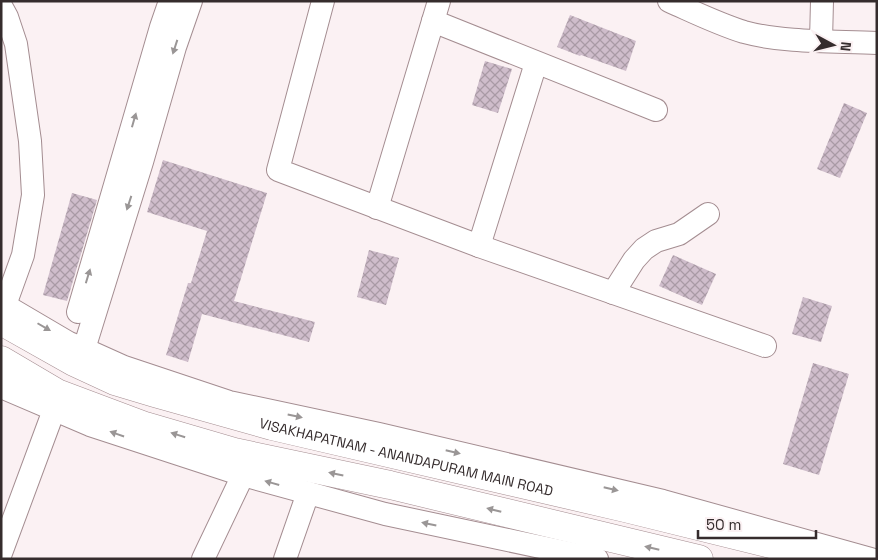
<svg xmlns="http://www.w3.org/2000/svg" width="878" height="560" font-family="'Space Grotesk',sans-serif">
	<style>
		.building { fill: url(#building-cross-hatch) }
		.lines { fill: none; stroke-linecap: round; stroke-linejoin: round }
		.minor-casing { stroke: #a48d91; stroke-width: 24 }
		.major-casing { stroke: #a48d91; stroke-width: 29 }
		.minor { stroke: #fff; stroke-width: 22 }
		.major { stroke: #fff; stroke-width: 28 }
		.oneway { fill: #9a9696 }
		.labels { text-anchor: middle; stroke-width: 4; stroke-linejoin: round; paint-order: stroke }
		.street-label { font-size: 14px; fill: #352c2d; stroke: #fbf1f3 }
	</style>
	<defs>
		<pattern id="building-cross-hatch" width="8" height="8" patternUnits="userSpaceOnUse" patternTransform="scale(1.25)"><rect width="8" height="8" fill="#cfbdcb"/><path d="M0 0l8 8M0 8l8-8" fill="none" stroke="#a99aa5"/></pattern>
	</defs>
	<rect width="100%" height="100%" fill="#fbf1f3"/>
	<g class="building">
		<polygon points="570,15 636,41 626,71 581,55 580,56 557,47"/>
		<polygon points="485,61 512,69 498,113 472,105"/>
		<polygon points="844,103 867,113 840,178 817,169"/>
		<polygon points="163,160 267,193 234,301 315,322 309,342 202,314 188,362 166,355 188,283 191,283 207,231 147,212"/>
		<polygon points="72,193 97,200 67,301 43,295"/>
		<polygon points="369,250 399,258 386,305 357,297"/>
		<polygon points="673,255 716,274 702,305 659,286"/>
		<polygon points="803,297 832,306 821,342 792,334"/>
		<polygon points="813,363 849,374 819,475 783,464"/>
	</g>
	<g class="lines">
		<defs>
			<g id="minor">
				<polyline points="323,1 278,170 479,246 765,346"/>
				<path d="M 669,1 C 694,12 718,24 744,32 C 784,43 835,41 877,43"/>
				<polyline points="1,6 7,17 16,44 30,141 33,195 23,255 5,305"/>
				<polyline points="433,21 656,110"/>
				<polyline points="821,41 822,1"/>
				<polyline points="377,208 439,1"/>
				<polyline points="479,246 536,63"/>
				<polyline points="613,293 634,260 644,249 656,241 679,234 708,214"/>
				<polyline points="1,303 69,343 84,349 124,367 229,402 379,434 663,501 871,559"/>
				<polyline points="78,312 161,27 170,1"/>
				<polyline points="75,361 84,349 142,162 175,47 191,1"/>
				<polyline points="1,387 90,425 243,475 385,514 597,559"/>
				<polyline points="1,553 54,410"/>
				<polyline points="203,559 243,475"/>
				<polyline points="285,559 308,493"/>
			</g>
			<g id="major">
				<path id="s1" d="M 1,321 L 74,362 L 115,381 L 155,393 L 272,426 L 625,508 L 795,550 L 823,559"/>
				<polyline points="1,360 57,393 145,426 234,452 390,485 699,559"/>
			</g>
		</defs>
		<use href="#minor" class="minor-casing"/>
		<use href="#major" class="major-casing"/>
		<use href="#minor" class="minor"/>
		<use href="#major" class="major"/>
	</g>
	<defs><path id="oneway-solid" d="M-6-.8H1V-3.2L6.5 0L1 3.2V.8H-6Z" transform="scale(1.25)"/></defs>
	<g class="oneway">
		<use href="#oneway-solid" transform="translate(175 47) rotate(108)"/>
		<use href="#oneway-solid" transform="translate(134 120) rotate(-74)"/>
		<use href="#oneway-solid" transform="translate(129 203) rotate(108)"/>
		<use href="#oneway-solid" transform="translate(88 276) rotate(-73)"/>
		<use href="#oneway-solid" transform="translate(44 327) rotate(30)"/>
		<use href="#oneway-solid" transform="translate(295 416) rotate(12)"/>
		<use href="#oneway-solid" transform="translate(117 434) rotate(-161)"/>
		<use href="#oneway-solid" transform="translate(178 435) rotate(-163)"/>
		<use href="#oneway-solid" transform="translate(453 452) rotate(13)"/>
		<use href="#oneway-solid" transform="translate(336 474) rotate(-168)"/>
		<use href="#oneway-solid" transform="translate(272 483) rotate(-164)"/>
		<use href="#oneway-solid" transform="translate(611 489) rotate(13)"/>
		<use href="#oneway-solid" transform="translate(494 510) rotate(-166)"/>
		<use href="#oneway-solid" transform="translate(429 524) rotate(-168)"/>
		<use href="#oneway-solid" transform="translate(652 548) rotate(-167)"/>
	</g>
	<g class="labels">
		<g class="street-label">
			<text dy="5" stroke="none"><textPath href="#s1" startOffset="430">VISAKHAPATNAM - ANANDAPURAM MAIN ROAD</textPath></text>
		</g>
	</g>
	<rect width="878" height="560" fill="none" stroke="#352c2d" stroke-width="5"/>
	<g transform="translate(833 45) rotate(97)" stroke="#fbf1f3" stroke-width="4" paint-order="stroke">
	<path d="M0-4L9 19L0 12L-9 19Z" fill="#352c2d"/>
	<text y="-8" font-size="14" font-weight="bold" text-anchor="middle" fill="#352c2d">N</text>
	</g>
	<path d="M698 530v8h118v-8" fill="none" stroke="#352c2d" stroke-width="2.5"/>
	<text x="706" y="530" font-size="15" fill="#352c2d" stroke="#fbf1f3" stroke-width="4" paint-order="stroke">50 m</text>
</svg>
